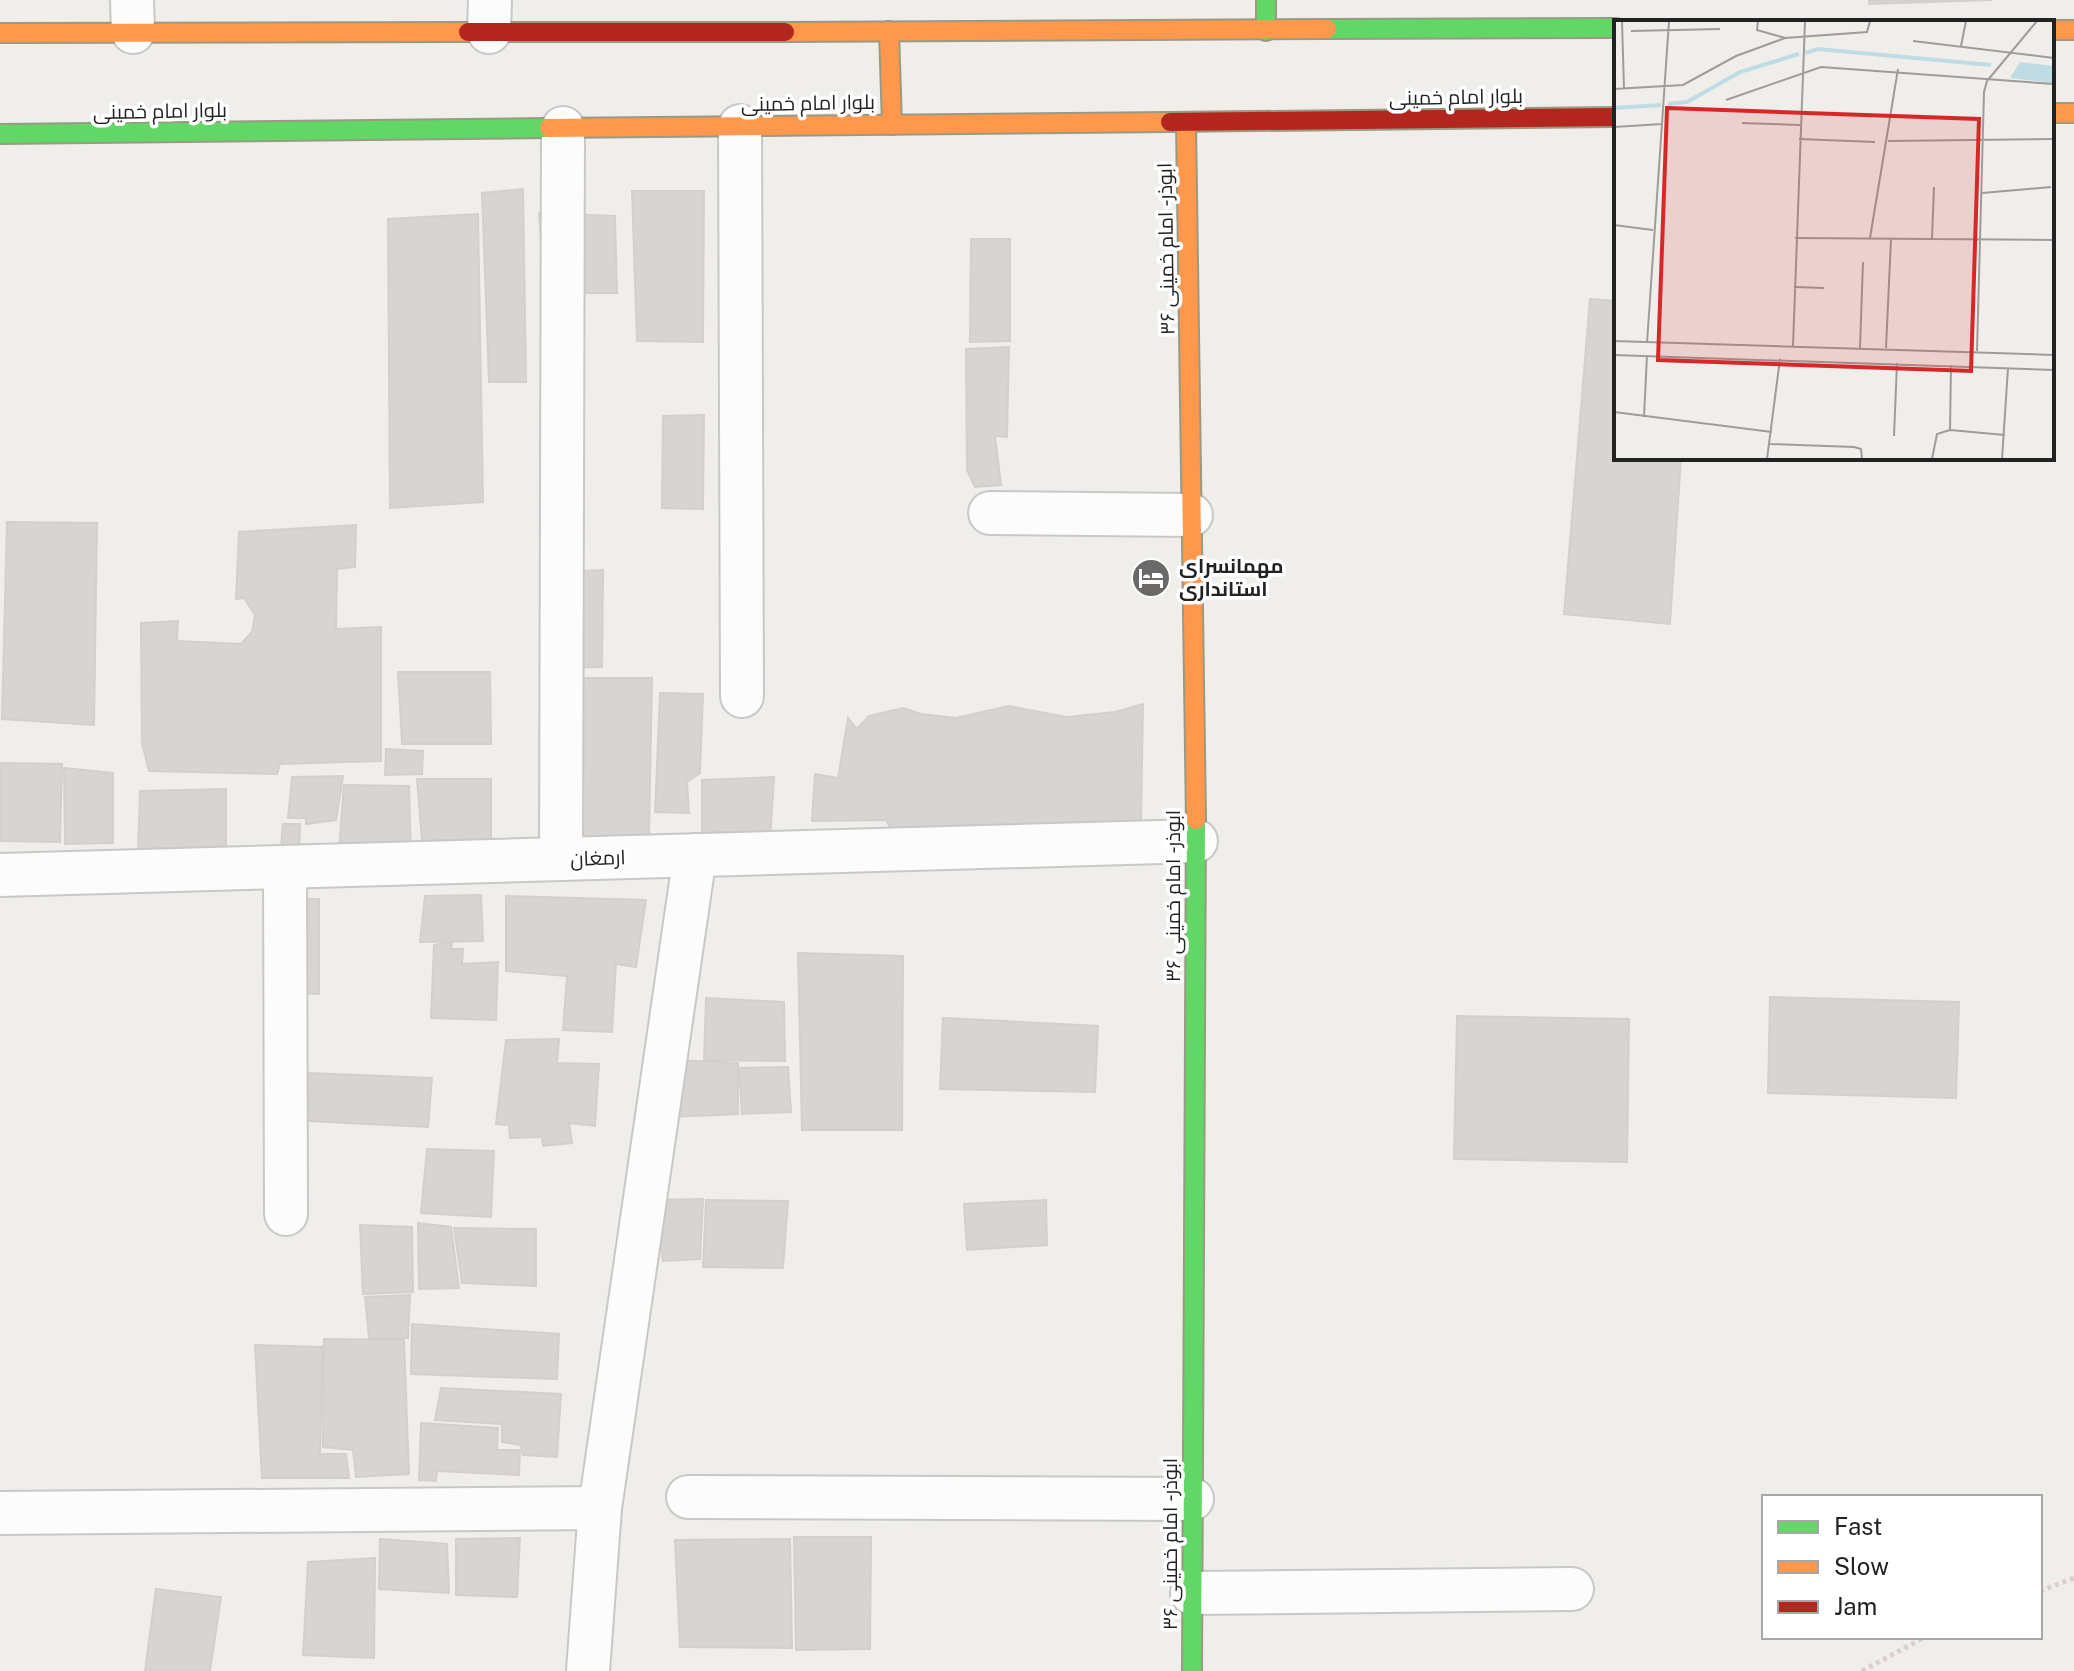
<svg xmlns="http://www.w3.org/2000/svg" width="2074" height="1671" font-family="'Public Sans',Cairo,sans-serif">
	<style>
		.building { fill: #d7d4d2; stroke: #d3d0cc; stroke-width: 2 }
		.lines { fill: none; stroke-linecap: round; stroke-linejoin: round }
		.street-casing { stroke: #c9c8c7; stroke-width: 46 }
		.fast-casing { stroke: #999a82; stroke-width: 22 }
		.slow-casing { stroke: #999a82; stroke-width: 22 }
		.jam-casing { stroke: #999a82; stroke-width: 22 }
		.path { stroke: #dccecd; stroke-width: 5; stroke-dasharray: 4 4; stroke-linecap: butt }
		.street { stroke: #fdfcfc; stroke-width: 42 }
		.fast { stroke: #63d668; stroke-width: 18 }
		.slow { stroke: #ff974d; stroke-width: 18 }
		.jam { stroke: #b3261e; stroke-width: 18 }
		.labels { text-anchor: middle; stroke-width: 7; stroke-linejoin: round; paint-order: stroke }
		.street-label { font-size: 20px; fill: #222; stroke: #fff }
		.poi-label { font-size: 20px; font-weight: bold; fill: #222; stroke: #fff; text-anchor: start }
		.inset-river { fill: none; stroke: #bfdbe3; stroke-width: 4 }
		.inset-road { fill: none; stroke: #9e9c9b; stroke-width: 2 }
		.view { fill: #d62828; fill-opacity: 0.15; stroke: #d62828; stroke-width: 4 }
		.inset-edge { fill: none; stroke: #222; stroke-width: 4 }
	</style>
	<rect width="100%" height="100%" fill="#f0eeeb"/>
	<g class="building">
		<polygon points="1869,0 1992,0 1869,4"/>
		<polygon points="523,189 526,382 489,382 482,193"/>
		<polygon points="632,191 704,191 703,342 637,341"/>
		<polygon points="539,213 615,216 617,293 561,293 543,264"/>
		<polygon points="478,214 483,502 390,508 388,219"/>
		<polygon points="971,239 1010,239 1010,341 970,342"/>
		<polygon points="1590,299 1616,301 1616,458 1681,458 1670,624 1564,614"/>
		<polygon points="1009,347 1007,437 995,436 1001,485 975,487 967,470 966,349"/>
		<polygon points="704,415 703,509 662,508 663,416"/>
		<polygon points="7,522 97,523 94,725 2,719"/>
		<polygon points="356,525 355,567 337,569 336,629 381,627 381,761 280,764 277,774 149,771 142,743 141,623 178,621 177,641 241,644 252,632 255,615 244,598 236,599 239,532"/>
		<polygon points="603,570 602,667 557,668 559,572"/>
		<polygon points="398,672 490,672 491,744 402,744"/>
		<polygon points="559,678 652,678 649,834 559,839"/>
		<polygon points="660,693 703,694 700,773 687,782 689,813 655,812"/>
		<polygon points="1143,704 1141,820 1132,828 898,842 886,820 812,821 815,774 838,778 848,718 857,729 869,716 903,708 921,714 956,718 1008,706 1067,717 1115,712"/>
		<polygon points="386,749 423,751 422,774 385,775"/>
		<polygon points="0,763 62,764 60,842 0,841"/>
		<polygon points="64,768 113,773 113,843 65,844"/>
		<polygon points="343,776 336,820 306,824 306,818 288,818 292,777"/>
		<polygon points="774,777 770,839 702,841 702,780"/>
		<polygon points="417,779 491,779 491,841 422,841"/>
		<polygon points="344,785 409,786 411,858 338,862"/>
		<polygon points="226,789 226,864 138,853 140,791"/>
		<polygon points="283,824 300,824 299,859 280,860"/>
		<polygon points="481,895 483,941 420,942 425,896"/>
		<polygon points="506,896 646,900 636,967 616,964 612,1032 563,1030 567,976 506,971"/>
		<polygon points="276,899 319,899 319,994 276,992"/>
		<polygon points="452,942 451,949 463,949 462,964 498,962 496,1020 431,1018 434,945"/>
		<polygon points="798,953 903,956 902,1130 802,1130"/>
		<polygon points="1770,997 1959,1002 1956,1098 1768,1093"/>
		<polygon points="706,998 784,1002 785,1061 704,1060"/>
		<polygon points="1457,1016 1629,1019 1627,1162 1454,1159"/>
		<polygon points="943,1018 1098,1026 1095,1092 940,1089"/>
		<polygon points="559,1039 557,1063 599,1064 595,1126 569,1123 572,1143 543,1146 542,1137 510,1138 509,1125 496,1124 506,1040"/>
		<polygon points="671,1060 738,1063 738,1114 671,1117"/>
		<polygon points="788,1067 791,1112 742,1114 739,1068"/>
		<polygon points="308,1073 432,1078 428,1127 308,1121"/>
		<polygon points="427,1149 494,1151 491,1217 421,1213"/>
		<polygon points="703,1199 700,1259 663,1261 660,1242 645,1239 650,1200"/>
		<polygon points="706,1200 788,1201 783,1268 703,1267"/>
		<polygon points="1046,1200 1047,1245 967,1250 964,1204"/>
		<polygon points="418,1223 451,1227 459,1288 419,1289"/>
		<polygon points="360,1225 412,1227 413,1292 363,1294"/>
		<polygon points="454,1228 536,1229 536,1286 462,1283"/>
		<polygon points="410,1295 408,1338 369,1338 365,1297"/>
		<polygon points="412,1324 559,1334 557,1379 411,1374"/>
		<polygon points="324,1339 404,1340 409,1474 356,1477 353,1450 323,1447"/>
		<polygon points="255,1345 323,1347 320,1454 346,1454 349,1478 262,1478"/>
		<polygon points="441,1388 561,1394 557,1457 523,1455 521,1445 502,1442 502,1424 435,1420"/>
		<polygon points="421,1423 498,1428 497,1450 520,1450 519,1475 437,1471 436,1481 419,1480"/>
		<polygon points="794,1537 871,1537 870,1649 796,1650"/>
		<polygon points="520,1538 517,1597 456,1595 456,1539"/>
		<polygon points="380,1539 447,1544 449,1593 379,1589"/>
		<polygon points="790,1539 792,1648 680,1647 675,1540"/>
		<polygon points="375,1558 374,1658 303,1655 308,1562"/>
		<polygon points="156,1589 221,1597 210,1671 145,1671"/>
	</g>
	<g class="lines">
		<defs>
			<g id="street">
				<polyline points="132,0 133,32"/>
				<polyline points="489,32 490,0"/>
				<polyline points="740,126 742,696"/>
				<polyline points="990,513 1191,515"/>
				<polyline points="561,859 563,128"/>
				<polyline points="285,868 286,1214"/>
				<polyline points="0,875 1196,841"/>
				<polyline points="688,1497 1192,1499"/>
				<polyline points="0,1513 600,1508"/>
				<polyline points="1192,1593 1572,1589"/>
				<polyline points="588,1671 600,1508 695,855"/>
			</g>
			<g id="fast">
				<polyline points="1266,0 1266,31"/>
				<polyline points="1327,29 1616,28"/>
				<polyline points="0,134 549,128"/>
				<polyline points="1192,1671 1196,820"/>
			</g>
			<g id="slow">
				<polyline points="2052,30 2074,30"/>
				<polyline points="889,31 892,125"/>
				<polyline points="785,32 1327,29"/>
				<polyline points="0,33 468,32"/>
				<polyline points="2052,113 2074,113"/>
				<polyline points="1186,122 1196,820"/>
				<polyline points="549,128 1170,122"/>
			</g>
			<g id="jam">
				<polyline points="468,32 785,32"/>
				<polyline points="1170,122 1616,117"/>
			</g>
		</defs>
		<use href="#street" class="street-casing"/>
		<use href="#fast" class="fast-casing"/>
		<use href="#slow" class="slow-casing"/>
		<use href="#jam" class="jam-casing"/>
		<g class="path">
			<polyline points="2040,1591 2074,1578"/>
			<polyline points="1862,1671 1925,1637"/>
		</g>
		<use href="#street" class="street"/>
		<use href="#fast" class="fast"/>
		<use href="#slow" class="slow"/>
		<use href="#jam" class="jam"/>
	</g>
	<defs>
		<symbol id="hotel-disc" viewBox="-11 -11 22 22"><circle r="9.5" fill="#6a6968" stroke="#fff"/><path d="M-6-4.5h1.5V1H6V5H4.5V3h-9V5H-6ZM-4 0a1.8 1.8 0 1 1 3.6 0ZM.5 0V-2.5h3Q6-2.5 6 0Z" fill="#fff"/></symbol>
	</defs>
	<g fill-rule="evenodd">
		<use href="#hotel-disc" x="1129" y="556" width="44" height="44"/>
	</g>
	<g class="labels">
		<g class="street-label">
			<text transform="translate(1456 97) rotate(-1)" y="7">بلوار امام خمینی</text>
			<text transform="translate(808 103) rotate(-1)" y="7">بلوار امام خمینی</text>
			<text transform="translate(160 111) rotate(-1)" y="7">بلوار امام خمینی</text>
			<text transform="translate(1166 249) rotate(-91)" y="7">ابوذر - امام خمینی ۳۶</text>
			<text transform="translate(598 858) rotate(-2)" y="7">ارمغان</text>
			<text transform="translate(1173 896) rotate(-90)" y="7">ابوذر - امام خمینی ۳۶</text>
			<text transform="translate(1170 1544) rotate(-90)" y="7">ابوذر - امام خمینی ۳۶</text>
		</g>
		<g class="poi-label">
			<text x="1179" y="573">مهمانسرای<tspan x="1179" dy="23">استانداری</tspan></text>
		</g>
	</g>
	<g transform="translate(1614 20)">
		<rect width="440" height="440" fill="#f0eeeb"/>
		<path d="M 406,42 L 440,46 L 440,63 L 396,58 Z" fill="#bfdbe3"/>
		<path class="inset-river" d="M 191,33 L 204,29 L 377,45M 54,84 L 73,82 L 126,52 L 185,34M 0,88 L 47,85"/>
		<path class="inset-road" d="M 8,1 L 10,69M 144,1 L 143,10 L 171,18M 17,11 L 106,9M 299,21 L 440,38M 347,26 L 352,1M 0,69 L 69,65 L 122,36 L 171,18 L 253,12 L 256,1M 112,80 L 207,47 L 440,64M 128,103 L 186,105M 0,107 L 48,104M 185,119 L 261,122M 274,121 L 440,119M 368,173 L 437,167M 0,205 L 39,210M 181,218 L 440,220M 256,218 L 284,49M 318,219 L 320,167M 180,267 L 210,268M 0,321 L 440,335M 33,323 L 55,1M 179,326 L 191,1M 246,328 L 249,242M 272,328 L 277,219M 363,331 L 370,72 L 373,61 L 423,1M 0,335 L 440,350M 0,392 L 158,412M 30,397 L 33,335M 336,410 L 391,415M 280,416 L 283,343M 156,424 L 240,427 L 247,429 L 248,439M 153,439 L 166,339M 318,439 L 323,414 L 336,410 L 337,345M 388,439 L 394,348"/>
		<path class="view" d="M 53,88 L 365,99 L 357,351 L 44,340 Z"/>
		<rect width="440" height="440" class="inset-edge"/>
	</g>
	<rect x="1762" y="1495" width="280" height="144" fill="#ffffff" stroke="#a7a7a7" stroke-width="2"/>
	<rect x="1778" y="1521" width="40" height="12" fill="#63d668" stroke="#a7a7a7" stroke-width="2"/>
	<text x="1834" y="1535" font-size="24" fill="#222222">Fast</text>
	<rect x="1778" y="1561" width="40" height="12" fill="#ff974d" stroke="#a7a7a7" stroke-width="2"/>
	<text x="1834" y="1575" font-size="24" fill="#222222">Slow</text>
	<rect x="1778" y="1601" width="40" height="12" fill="#b3261e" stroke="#a7a7a7" stroke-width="2"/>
	<text x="1834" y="1615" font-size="24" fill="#222222">Jam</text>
</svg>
